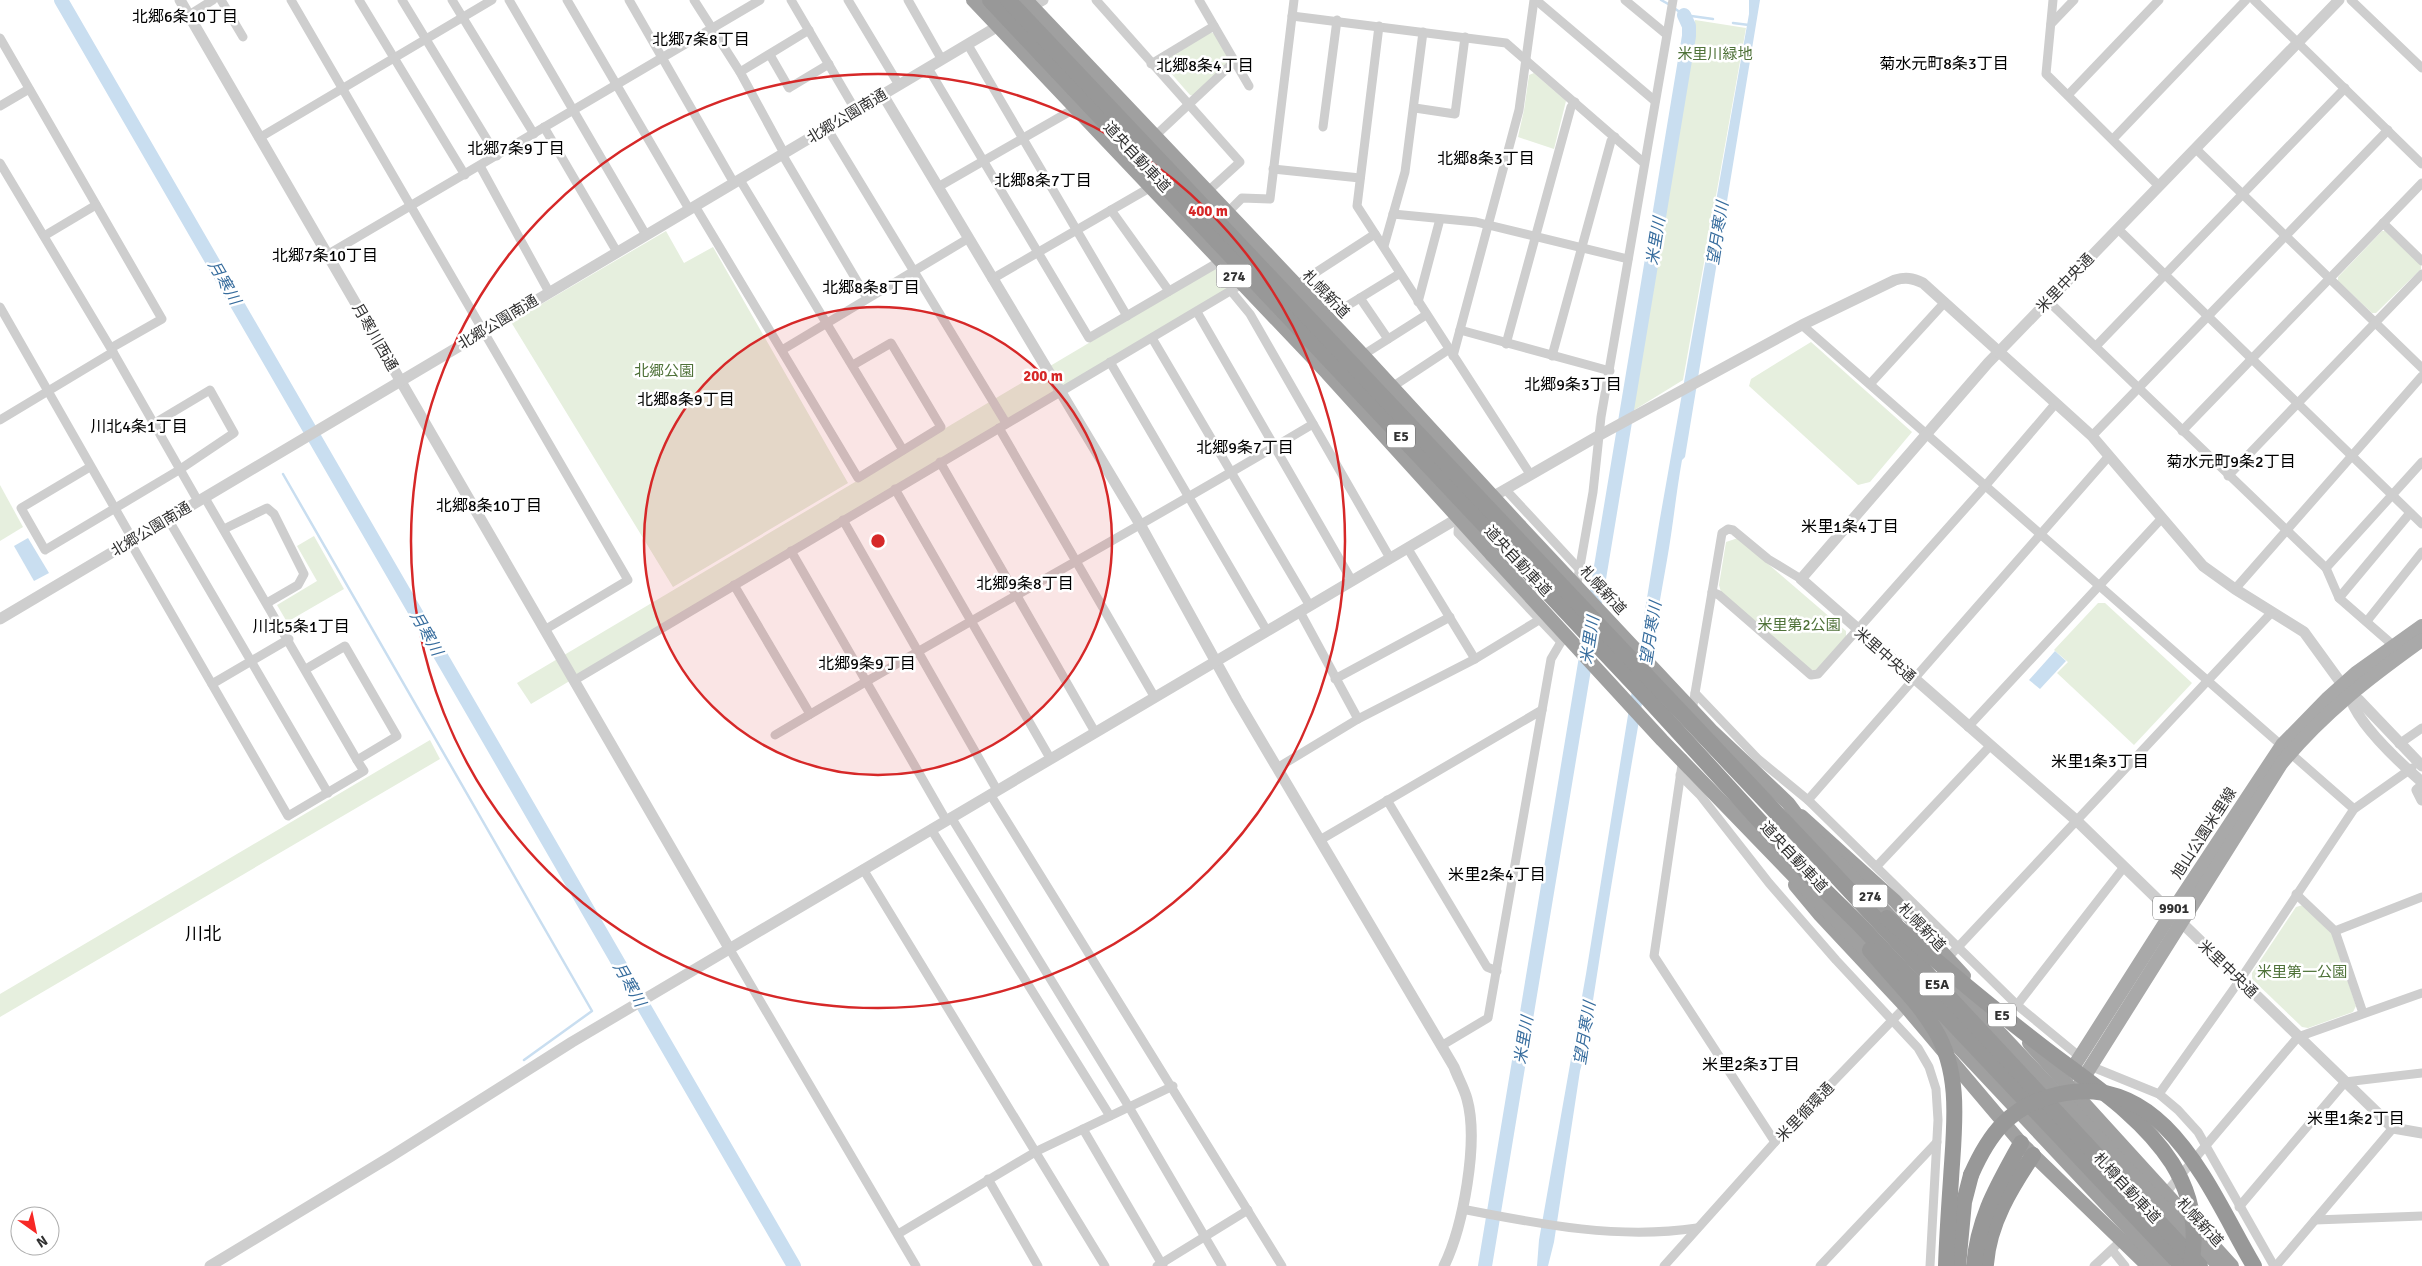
<svg xmlns="http://www.w3.org/2000/svg" width="2422" height="1266" font-family="Signika,'Noto Sans JP',sans-serif">
	<style>
		.green { fill: #e6efde }
		.water { fill: #c9def0 }
		.lines { fill: none; stroke-linecap: round; stroke-linejoin: round }
		.stream { stroke: #c9def0; stroke-width: 2.5 }
		.river { stroke: #c9def0; stroke-width: 14 }
		.minor { stroke: #cecece; stroke-width: 9 }
		.tertiary { stroke: #cecece; stroke-width: 11 }
		.primary { stroke: #a9a9a9; stroke-width: 14 }
		.trunk { stroke: #a0a0a0; stroke-width: 14 }
		.motorway { stroke: #989898; stroke-width: 16 }
		.trunk-bridge { stroke: #a0a0a0; stroke-width: 14 }
		.motorway-bridge { stroke: #989898; stroke-width: 16 }
		.ring { fill: none; stroke: #d62828; stroke-width: 2.5 }
		.labels { text-anchor: middle; stroke-width: 5; stroke-linejoin: round; paint-order: stroke }
		.shield { fill: #fff; stroke: #6f6f6f; stroke-width: 1 }
		.shield-label { font-size: 14px; font-weight: bold; fill: #313131 }
		.park-label { font-size: 15px; fill: #4f7239; stroke: #fff }
		.street-label { font-size: 15px; fill: #313131; stroke: #fff }
		.neighbourhood-label { font-size: 16px; fill: #000; stroke: #fff }
		.water-label { font-size: 16px; font-style: italic; fill: #366c9d; stroke: #fff }
		.quarter-label { font-size: 18px; fill: #000; stroke: #fff }
		.centre { fill: #d62828; stroke: #fff; stroke-width: 2.5 }
		.ring-label { font-size: 15px; text-anchor: middle; font-weight: bold; fill: #d62828; stroke: #fff; stroke-width: 5; stroke-linejoin: round; paint-order: stroke }
	</style>
	<rect width="100%" height="100%" fill="#fff"/>
	<g class="green">
		<polygon points="1695,20 1746,28 1683,380 1631,412"/>
		<polygon points="1210,32 1215,34 1231,61 1194,96 1190,95 1162,63 1165,58"/>
		<polygon points="1534,73 1566,101 1554,149 1518,137 1524,110 1529,75"/>
		<polygon points="666,231 684,263 713,247 848,483 673,587 511,322"/>
		<polygon points="2382,231 2385,231 2421,265 2421,269 2376,313 2372,313 2338,281 2338,277"/>
		<polygon points="1220,265 1235,285 531,704 517,683"/>
		<polygon points="1811,342 1912,432 1870,482 1858,485 1749,386 1751,379"/>
		<polygon points="0,485 23,527 0,541"/>
		<polygon points="314,536 344,589 287,622 277,605 317,581 297,546"/>
		<polygon points="1738,538 1846,631 1846,638 1816,670 1811,670 1721,592 1719,585 1726,542"/>
		<polygon points="2098,603 2105,603 2192,683 2134,745 2057,673 2068,662 2054,650"/>
		<polygon points="430,740 440,759 0,1017 0,994"/>
		<polygon points="2303,905 2332,934 2356,1006 2353,1012 2308,1028 2302,1027 2252,979 2252,973 2296,907"/>
	</g>
	<g class="water">
		<path d="M 1749,0 L 1760,0 L 1685,457 L 1682,460 C 1676,493 1673,527 1667,560 C 1638,724 1610,888 1585,1052 L 1580,1071 L 1554,1242 L 1548,1266 L 1537,1266 L 1539,1240 L 1586,974 L 1659,524 L 1749,14 Z"/>
		<polygon points="28,538 49,573 34,581 14,546"/>
		<polygon points="2055,651 2066,661 2040,689 2029,680"/>
	</g>
	<g class="lines">
		<g class="stream">
			<polyline points="1661,0 1670,5"/>
			<polyline points="1674,8 1684,15 1713,19"/>
			<polyline points="1733,23 1749,25"/>
			<polyline points="283,474 592,1011 524,1060"/>
		</g>
		<g class="river">
			<polyline points="61,0 794,1266"/>
			<polyline points="1485,1266 1689,36 1689,26 1684,15"/>
		</g>
		<g class="minor">
			<polyline points="221,0 243,37"/>
			<polyline points="291,0 628,580 546,629"/>
			<polyline points="359,0 465,175"/>
			<polyline points="402,0 497,156"/>
			<polyline points="452,0 534,134"/>
			<polyline points="509,0 646,235"/>
			<polyline points="567,0 689,209"/>
			<polyline points="629,0 734,183"/>
			<polyline points="694,0 740,72 784,153"/>
			<polyline points="791,0 856,111"/>
			<polyline points="848,0 899,85"/>
			<polyline points="908,0 942,60"/>
			<polyline points="1096,0 1240,162 1207,192"/>
			<polyline points="1199,0 1249,86"/>
			<polyline points="1536,0 1655,101"/>
			<polyline points="1625,0 1666,34"/>
			<polyline points="2053,0 2046,74 2159,186"/>
			<polyline points="2254,0 2422,164"/>
			<polyline points="2351,0 2422,68"/>
			<polyline points="189,15 213,0"/>
			<polyline points="1292,16 1506,43 1644,163"/>
			<polyline points="2051,24 2074,0"/>
			<polyline points="1379,26 1357,206 1530,474"/>
			<polyline points="0,38 162,319 111,348"/>
			<polyline points="968,45 1127,316"/>
			<polyline points="770,55 789,88 829,64"/>
			<polyline points="1151,64 1214,26"/>
			<polyline points="928,68 1089,338 1219,262"/>
			<polyline points="740,72 809,30"/>
			<polyline points="2068,95 2159,0"/>
			<polyline points="0,106 29,89"/>
			<polyline points="1415,108 1455,114 1465,37"/>
			<polyline points="544,127 617,252"/>
			<polyline points="1323,127 1337,20"/>
			<polyline points="827,128 1006,423"/>
			<polyline points="1155,136 1234,62"/>
			<polyline points="259,138 492,0"/>
			<polyline points="2113,139 2246,0"/>
			<polyline points="2196,149 2422,368"/>
			<polyline points="782,154 867,298"/>
			<polyline points="0,163 113,352 198,501"/>
			<polyline points="480,166 549,292"/>
			<polyline points="1273,169 1360,178"/>
			<polyline points="740,180 903,450"/>
			<polyline points="938,187 1074,109"/>
			<polyline points="695,206 858,478 941,427 891,343 853,365"/>
			<polyline points="1111,210 1169,291"/>
			<polyline points="1227,213 1242,198 1270,199 1294,0"/>
			<polyline points="1393,214 1476,222 1628,259"/>
			<polyline points="2383,223 2422,261"/>
			<polyline points="2118,229 2422,524"/>
			<polyline points="44,236 96,205"/>
			<polyline points="1384,246 1405,172 1423,32"/>
			<polyline points="327,255 760,0"/>
			<polyline points="992,279 1151,187"/>
			<polyline points="1295,286 1375,234"/>
			<polyline points="1231,291 1250,314 1390,558"/>
			<polyline points="1360,298 1388,339"/>
			<polyline points="2048,301 2326,568 2339,598 2394,646"/>
			<polyline points="1418,302 1440,219"/>
			<polyline points="0,307 133,540"/>
			<polyline points="1342,309 1399,274"/>
			<polyline points="1197,312 1352,581"/>
			<polyline points="1802,325 2354,809"/>
			<polyline points="1460,330 1610,371"/>
			<polyline points="1152,338 1310,606"/>
			<polyline points="1506,344 1571,107 1575,102"/>
			<polyline points="2096,346 2345,88"/>
			<polyline points="782,350 969,238"/>
			<polyline points="1363,355 1426,315"/>
			<polyline points="1453,356 1519,110 1534,0"/>
			<polyline points="1552,356 1611,141 1615,137"/>
			<polyline points="1110,362 1267,631"/>
			<polyline points="1871,383 1945,302"/>
			<polyline points="1392,387 1448,350"/>
			<polyline points="0,420 113,352"/>
			<polyline points="999,428 1154,696"/>
			<polyline points="2182,431 2422,183"/>
			<polyline points="2092,436 2388,130"/>
			<polyline points="940,462 1095,732"/>
			<polyline points="90,467 21,508 45,550 179,470 234,433 210,390 153,424"/>
			<polyline points="2228,476 2422,274"/>
			<polyline points="895,489 1050,758"/>
			<polyline points="1505,489 1581,571"/>
			<polyline points="205,498 357,760"/>
			<polyline points="1459,518 1458,533 1561,642"/>
			<polyline points="168,519 328,793"/>
			<polyline points="843,520 997,790"/>
			<polyline points="224,529 267,508 274,514 304,574 298,585 267,603"/>
			<polyline points="130,542 288,816 364,771 357,760 397,736 345,646 306,669"/>
			<polyline points="1408,549 1475,659"/>
			<polyline points="791,551 946,820"/>
			<polyline points="2326,568 2422,462"/>
			<polyline points="734,585 810,714"/>
			<polyline points="1576,589 1593,492 1601,417 1673,0"/>
			<polyline points="2235,589 2422,376"/>
			<polyline points="1712,592 1719,595 1811,675 1818,674 1986,485 2056,403"/>
			<polyline points="2339,598 2410,513"/>
			<polyline points="1300,612 1358,719"/>
			<polyline points="2367,621 2422,552"/>
			<polyline points="1335,679 1450,617"/>
			<polyline points="575,680 1242,284"/>
			<polyline points="212,684 289,639"/>
			<polyline points="1695,693 1758,759 1808,800 2017,1005 2080,1057"/>
			<polyline points="1692,711 1722,533 1728,529 1733,530 1768,559 1801,579"/>
			<polyline points="1968,727 2162,518"/>
			<path d="M 775,735 C 953,629 1135,530 1313,424"/>
			<polyline points="2399,744 2422,728"/>
			<polyline points="1683,758 1654,956 1775,1142"/>
			<polyline points="1277,768 1358,719 1475,659 1539,620"/>
			<polyline points="1680,775 1700,795 1769,883 1836,960 1918,1048 1929,1067 1936,1089 1938,1120 1930,1266"/>
			<polyline points="990,794 1282,1266"/>
			<polyline points="1387,800 1487,967 1497,971"/>
			<polyline points="1808,800 2109,456"/>
			<polyline points="951,817 1129,1107 1222,1266"/>
			<polyline points="931,829 1110,1116"/>
			<polyline points="1320,840 1542,710"/>
			<polyline points="1877,866 1990,746"/>
			<polyline points="863,869 1105,1266"/>
			<polyline points="2296,894 2335,931 2363,1013"/>
			<polyline points="2335,931 2422,897"/>
			<polyline points="729,948 916,1266"/>
			<polyline points="1944,962 2272,612"/>
			<polyline points="2017,1005 2124,867"/>
			<polyline points="1441,1046 1488,1018 1551,659 1561,642 1564,630"/>
			<polyline points="2090,1066 2159,1094 2178,1110 2198,1132 2274,1266"/>
			<polyline points="2159,1094 2240,980 2354,809 2412,768"/>
			<polyline points="1083,1129 1163,1266"/>
			<polyline points="988,1179 1038,1266"/>
			<polyline points="2163,1196 2298,1037 2422,993"/>
			<polyline points="2239,1207 2345,1082 2422,1073"/>
			<path d="M 1462,1209 C 1539,1224 1618,1240 1697,1228"/>
			<polyline points="2315,1220 2422,1216"/>
			<polyline points="898,1234 1037,1151 1173,1086"/>
			<polyline points="2112,1250 2125,1266"/>
			<polyline points="1157,1266 1248,1210"/>
			<polyline points="1664,1266 1775,1142 1908,1004"/>
			<polyline points="1820,1266 1937,1142"/>
			<polyline points="2094,1266 2124,1238"/>
			<polyline points="2276,1266 2393,1128"/>
		</g>
		<g class="tertiary">
			<polyline points="180,0 729,948"/>
			<polyline points="2339,0 1988,363 1801,579 2077,821 2393,1128 2422,1133"/>
			<polyline points="1025,10 1043,0"/>
			<path d="M 883,95 L 1141,526 L 1237,700 L 1454,1067 C 1458,1078 1464,1088 1467,1099 C 1479,1142 1463,1227 1444,1266"/>
			<path d="M 1487,500 L 1598,436 L 1802,325 L 1895,280 C 1906,277 1912,278 1923,283 L 2092,436 L 2203,566 L 2235,589 L 2304,632 L 2349,694 C 2356,723 2399,762 2422,782"/>
			<polyline points="0,619 1005,22"/>
			<polyline points="2349,694 2359,700 2422,766"/>
			<polyline points="2422,786 2417,790 2422,800"/>
			<polyline points="210,1266 390,1157 572,1042 1465,514"/>
		</g>
		<g class="primary">
			<polyline points="2067,1077 2181,898 2282,745 2328,698 2356,673 2422,626"/>
			<path d="M 2069,1101 L 2281,764 C 2323,713 2369,678 2422,640"/>
		</g>
		<g class="trunk">
			<polyline points="973,0 1327,373 1492,555"/>
			<polyline points="1026,0 1363,355 1520,526"/>
			<polyline points="1801,816 1895,901 1964,976"/>
			<polyline points="1795,885 1820,915 1906,1007 2021,1143 2148,1266"/>
			<polyline points="2029,1043 2232,1266"/>
		</g>
		<g class="motorway">
			<path d="M 1986,1264 C 1989,1223 2011,1188 2033,1155"/>
			<polyline points="1958,1266 1964,1202 1971,1175"/>
			<path d="M 1974,1266 C 1978,1217 1998,1185 2021,1143"/>
		</g>
		<g class="trunk-bridge">
			<polyline points="1520,526 1711,730 1788,803 1811,834 1896,923"/>
			<polyline points="1492,555 1662,740 1875,960"/>
			<polyline points="1952,982 2219,1266"/>
			<polyline points="1933,1020 2164,1266"/>
		</g>
		<g class="motorway-bridge">
			<polyline points="990,0 1648,699 1809,875 1858,923 2182,1266"/>
			<polyline points="1008,0 1820,859 2200,1266"/>
			<path d="M 1887,918 C 1937,962 1987,1004 2039,1044 C 2085,1080 2140,1113 2172,1163 C 2192,1195 2198,1228 2191,1265"/>
			<path d="M 1870,950 C 1891,976 1918,1001 1935,1030 C 1962,1074 1954,1129 1951,1179 C 1949,1208 1947,1237 1946,1266"/>
			<path d="M 1971,1175 C 1989,1134 2010,1106 2056,1095 C 2165,1068 2210,1192 2254,1266"/>
		</g>
	</g>
	<circle cx="878" cy="541" r="234" fill="#d62828" fill-opacity=".12"/>
	<g class="ring">
		<circle cx="878" cy="541" r="234"/>
		<circle cx="878" cy="541" r="467"/>
	</g>
	<g class="labels">
		<g class="shield">
			<rect x="1216.5" y="264.5" width="35" height="23" rx="4"/>
			<rect x="1387" y="424.5" width="28" height="23" rx="4"/>
			<rect x="1852.5" y="884.5" width="35" height="23" rx="4"/>
			<rect x="2153" y="896.5" width="42" height="23" rx="4"/>
			<rect x="1919.5" y="972.5" width="35" height="23" rx="4"/>
			<rect x="1988" y="1003.5" width="28" height="23" rx="4"/>
		</g>
		<g class="shield-label">
			<text x="1234" y="281">274</text>
			<text x="1401" y="441">E5</text>
			<text x="1870" y="901">274</text>
			<text x="2174" y="913">9901</text>
			<text x="1937" y="989">E5A</text>
			<text x="2002" y="1020">E5</text>
		</g>
		<g class="park-label">
			<text x="1715" y="59">米里川緑地</text>
			<text x="664" y="376">北郷公園</text>
			<text x="1799" y="630">米里第2公園</text>
			<text x="2302" y="977">米里第一公園</text>
		</g>
		<g class="street-label">
			<text transform="translate(847 116) rotate(-31)" y="5">北郷公園南通</text>
			<text transform="translate(1137 157) rotate(47)" y="5">道央自動車道</text>
			<text transform="translate(2065 283) rotate(-46)" y="5">米里中央通</text>
			<text transform="translate(1326 294) rotate(46)" y="5">札幌新道</text>
			<text transform="translate(498 322) rotate(-31)" y="5">北郷公園南通</text>
			<text transform="translate(375 337) rotate(60)" y="5">月寒川西通</text>
			<text transform="translate(151 529) rotate(-31)" y="5">北郷公園南通</text>
			<text transform="translate(1518 561) rotate(47)" y="5">道央自動車道</text>
			<text transform="translate(1603 590) rotate(47)" y="5">札幌新道</text>
			<text transform="translate(1885 655) rotate(41)" y="5">米里中央通</text>
			<text transform="translate(2204 833) rotate(-57)" y="5">旭山公園米里線</text>
			<text transform="translate(1794 857) rotate(47)" y="5">道央自動車道</text>
			<text transform="translate(1922 927) rotate(46)" y="5">札幌新道</text>
			<text transform="translate(2228 969) rotate(44)" y="5">米里中央通</text>
			<text transform="translate(1805 1112) rotate(-46)" y="5">米里循環通</text>
			<text transform="translate(2127 1188) rotate(47)" y="5">札樽自動車道</text>
			<text transform="translate(2200 1222) rotate(47)" y="5">札幌新道</text>
		</g>
		<g class="neighbourhood-label">
			<text x="185" y="22">北郷6条10丁目</text>
			<text x="701" y="45">北郷7条8丁目</text>
			<text x="1944" y="69">菊水元町8条3丁目</text>
			<text x="1205" y="71">北郷8条4丁目</text>
			<text x="516" y="154">北郷7条9丁目</text>
			<text x="1486" y="164">北郷8条3丁目</text>
			<text x="1043" y="186">北郷8条7丁目</text>
			<text x="325" y="261">北郷7条10丁目</text>
			<text x="871" y="293">北郷8条8丁目</text>
			<text x="1573" y="390">北郷9条3丁目</text>
			<text x="686" y="405">北郷8条9丁目</text>
			<text x="139" y="432">川北4条1丁目</text>
			<text x="1245" y="453">北郷9条7丁目</text>
			<text x="2231" y="467">菊水元町9条2丁目</text>
			<text x="489" y="511">北郷8条10丁目</text>
			<text x="1850" y="532">米里1条4丁目</text>
			<text x="1025" y="589">北郷9条8丁目</text>
			<text x="301" y="632">川北5条1丁目</text>
			<text x="867" y="669">北郷9条9丁目</text>
			<text x="2100" y="767">米里1条3丁目</text>
			<text x="1497" y="880">米里2条4丁目</text>
			<text x="1751" y="1070">米里2条3丁目</text>
			<text x="2356" y="1124">米里1条2丁目</text>
		</g>
		<g class="water-label">
			<text transform="translate(1717 233) rotate(-81)" y="6">望月寒川</text>
			<text transform="translate(1655 241) rotate(-81)" y="6">米里川</text>
			<text transform="translate(225 282) rotate(60)" y="6">月寒川</text>
			<text transform="translate(427 633) rotate(60)" y="6">月寒川</text>
			<text transform="translate(1650 633) rotate(-81)" y="6">望月寒川</text>
			<text transform="translate(1589 640) rotate(-81)" y="6">米里川</text>
			<text transform="translate(630 984) rotate(60)" y="6">月寒川</text>
			<text transform="translate(1584 1033) rotate(-81)" y="6">望月寒川</text>
			<text transform="translate(1523 1040) rotate(-81)" y="6">米里川</text>
		</g>
		<g class="quarter-label">
			<text x="203" y="940">川北</text>
		</g>
	</g>
	<circle cx="878" cy="541" r="8" class="centre"/>
	<g class="ring-label">
		<text x="1208" y="216">400 m</text>
		<text x="1043" y="381">200 m</text>
	</g>
	<g transform="translate(35 1231) rotate(147)"><circle r="24" fill="#ffffff" stroke="#adadad"/>
	<path d="M0-4L9 19L0 12L-9 19Z" fill="#f72825"/>
	<text y="-8" font-size="14" font-weight="bold" text-anchor="middle" fill="#313131">N</text>
	</g>
</svg>
